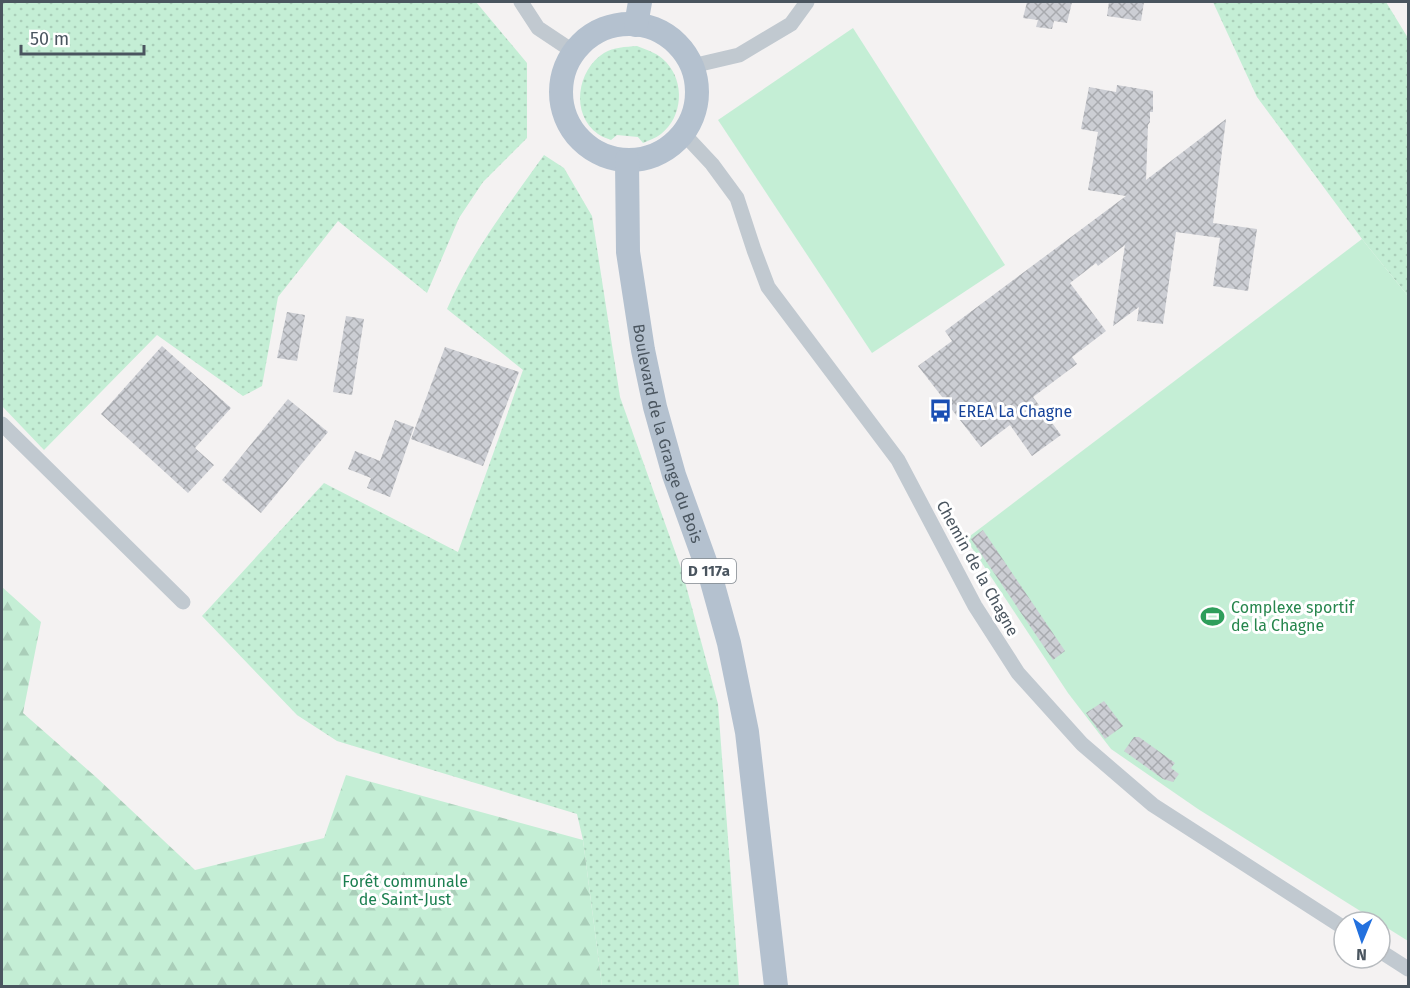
<svg xmlns="http://www.w3.org/2000/svg" width="1410" height="988" font-family="'Fira Sans',sans-serif">
	<style>
		.grass { fill: url(#grass-dots) }
		.forest { fill: url(#forest-firs) }
		.park { fill: #c4eed5 }
		.building { fill: url(#building-cross-hatch) }
		.lines { fill: none; stroke-linecap: round; stroke-linejoin: round }
		.street { stroke: #c1c9d0; stroke-width: 15 }
		.primary { stroke: #b4c1cf; stroke-width: 24 }
		.labels { text-anchor: middle; stroke-width: 6; stroke-linejoin: round; paint-order: stroke }
		.shield { fill: #fff; stroke: #80888f; stroke-width: 1.5 }
		.shield-label { font-size: 15px; font-weight: bold; fill: #4a555f }
		.transit-label { font-size: 16px; fill: #164399; stroke: #fff; text-anchor: start }
		.street-label { font-size: 16px; fill: #4a555f; stroke: #fff }
		.leisure-label { font-size: 16px; fill: #27864d; stroke: #fff; text-anchor: start }
		.park-label { font-size: 16px; fill: #1c7f50; stroke: #fff }
	</style>
	<defs>
		<pattern id="grass-dots" width="8" height="8" patternUnits="userSpaceOnUse" patternTransform="scale(1.5)"><rect width="8" height="8" fill="#c4eed5"/><path d="M2 2h.1M6 6h.1" fill="none" stroke="#aaceb9" stroke-width="1.8" stroke-linecap="round"/></pattern>
		<pattern id="forest-firs" width="22" height="20" patternUnits="userSpaceOnUse" patternTransform="scale(1.5)"><rect width="22" height="20" fill="#c4eed5"/><path d="M5 1l3.5 6h-7zM16 11l3.5 6h-7z" fill="#aaceb9"/></pattern>
		<pattern id="building-cross-hatch" width="8" height="8" patternUnits="userSpaceOnUse" patternTransform="scale(1.5)"><rect width="8" height="8" fill="#ccced4"/><path d="M0 0l8 8M0 8l8-8" fill="none" stroke="#a8aaaf"/></pattern>
	</defs>
	<rect width="100%" height="100%" fill="#f4f2f2"/>
	<g class="grass">
		<polygon points="2,2 476,2 527,63 527,138 483,182 459,218 427,293 338,221 278,297 262,386 243,396 157,335 44,450 2,406"/>
		<polygon points="1213,2 1386,2 1408,38 1408,296 1362,239 1257,97"/>
		<path d="M 637,46 C 647,50 658,53 666,62 C 685,82 683,117 661,134 C 656,138 649,140 643,143 L 638,137 L 617,135 L 611,140 C 607,138 602,137 598,134 C 570,114 577,70 604,53 C 614,47 625,47 637,46 Z"/>
		<path d="M 544,155 L 564,168 L 592,216 L 620,397 L 682,571 L 718,704 L 739,986 L 602,986 L 583,840 L 577,814 L 337,741 L 297,715 L 202,616 L 324,483 L 458,552 L 523,370 L 447,309 C 471,253 509,204 544,155 Z"/>
	</g>
	<polygon class="forest" points="2,587 41,622 23,713 97,778 195,870 324,838 346,775 583,840 602,986 2,986"/>
	<g class="park">
		<polygon points="853,28 1005,265 872,353 718,120"/>
		<polygon points="1362,239 1408,296 1408,941 1198,809 1111,749 1068,693 966,539"/>
	</g>
	<g class="building">
		<polygon points="1027,2 1072,2 1067,23 1054,21 1052,29 1036,27 1038,20 1023,18"/>
		<polygon points="1109,2 1144,2 1141,21 1107,16"/>
		<polygon points="1117,85 1153,91 1153,112 1150,112 1150,122 1148,125 1146,180 1226,119 1213,223 1257,229 1248,291 1213,286 1220,238 1176,232 1163,324 1137,321 1139,307 1113,326 1125,245 1098,266 1096,263 1070,283 1106,331 1072,357 1077,364 1033,397 1061,435 1032,456 1010,425 981,447 918,366 952,341 945,331 1126,196 1088,190 1098,132 1081,129 1089,87 1116,92"/>
		<polygon points="287,312 305,315 297,361 277,358"/>
		<polygon points="346,316 364,319 352,395 333,392"/>
		<polygon points="162,346 231,408 195,448 214,465 188,493 101,414"/>
		<polygon points="445,347 519,372 483,466 411,439"/>
		<polygon points="288,399 328,432 261,513 222,480"/>
		<polygon points="395,420 414,427 390,497 367,488 371,478 348,469 355,451 380,461"/>
		<polygon points="983,530 1065,651 1053,660 971,539"/>
		<polygon points="1104,701 1123,726 1105,739 1086,713"/>
		<polygon points="1134,737 1139,737 1175,763 1171,768 1179,774 1173,782 1163,779 1124,751"/>
	</g>
	<g class="lines">
		<g class="street">
			<polyline points="521,2 538,28 574,52"/>
			<polyline points="692,66 739,55 791,24 807,2"/>
			<polyline points="683,133 712,164 737,198 754,250 768,287 898,460 975,606 1018,673 1082,744 1153,805 1344,928"/>
			<polyline points="2,424 183,602"/>
			<polyline points="1380,951 1408,969"/>
		</g>
		<g class="primary">
			<circle cx="629" cy="92" r="68"/>
			<polyline points="636,25 640,2"/>
			<path id="s1" d="M 627,160 L 628,252 L 643,350 L 655,407 L 674,475 L 711,578 L 729,643 L 747,732 L 776,986"/>
		</g>
	</g>
	<defs>
		<symbol id="bus-bare" viewBox="-9 -9 18 18"><path d="M-5-6H5V4H4V6H2V4H-2V6H-4V4H-5ZM-3.5-4V0h7V-4ZM-3.5 1.2v1.5H-2V1.2ZM2 1.2v1.5H3.5V1.2Z" fill="#1a4fb4" stroke="#fff" stroke-width="2.5" paint-order="stroke"/></symbol>
		<symbol id="stadium-bare" viewBox="-9 -9 18 18"><path d="M0-5a6.5 5 0 1 0 0 10a6.5 5 0 1 0 0-10ZM-3.5-1.8h7v3.6h-7Z" fill="#2e9e5b" stroke="#fff" stroke-width="2.5" paint-order="stroke"/></symbol>
	</defs>
	<g fill-rule="evenodd">
		<use href="#bus-bare" x="924" y="394" width="33" height="33"/>
		<use href="#stadium-bare" x="1196" y="600" width="33" height="33"/>
	</g>
	<g class="labels">
		<rect class="shield" x="682" y="559" width="54" height="24" rx="4.5"/>
		<g class="shield-label">
			<text x="709" y="576">D 117a</text>
		</g>
		<g class="transit-label">
			<text x="958" y="417">EREA La Chagne</text>
		</g>
		<g class="street-label">
			<text dy="6" stroke="none"><textPath href="#s1" startOffset="278">Boulevard de la Grange du Bois</textPath></text>
			<text transform="translate(978 568) rotate(61)" y="6">Chemin de la Chagne</text>
		</g>
		<g class="leisure-label">
			<text x="1231" y="613">Complexe sportif<tspan x="1231" dy="18">de la Chagne</tspan></text>
		</g>
		<g class="park-label">
			<text x="405" y="887">Forêt communale<tspan x="405" dy="18">de Saint-Just</tspan></text>
		</g>
	</g>
	<rect width="1410" height="988" fill="none" stroke="#4a555f" stroke-width="6"/>
	<g transform="translate(1362 940) rotate(182)"><circle r="28" fill="#ffffff" stroke="#b7bbbf" stroke-width="1.5"/>
	<path d="M0-4.5L10 22L0 15L-10 22Z" fill="#2371de"/>
	<text y="-9" font-size="16" font-weight="bold" text-anchor="middle" fill="#4a555f">N</text>
	</g>
	<path d="M21 45v9h123v-9" fill="none" stroke="#4a555f" stroke-width="3"/>
	<text x="30" y="45" font-size="18" fill="#4a555f" stroke="#ffffff" stroke-width="4.5" paint-order="stroke">50 m</text>
</svg>
